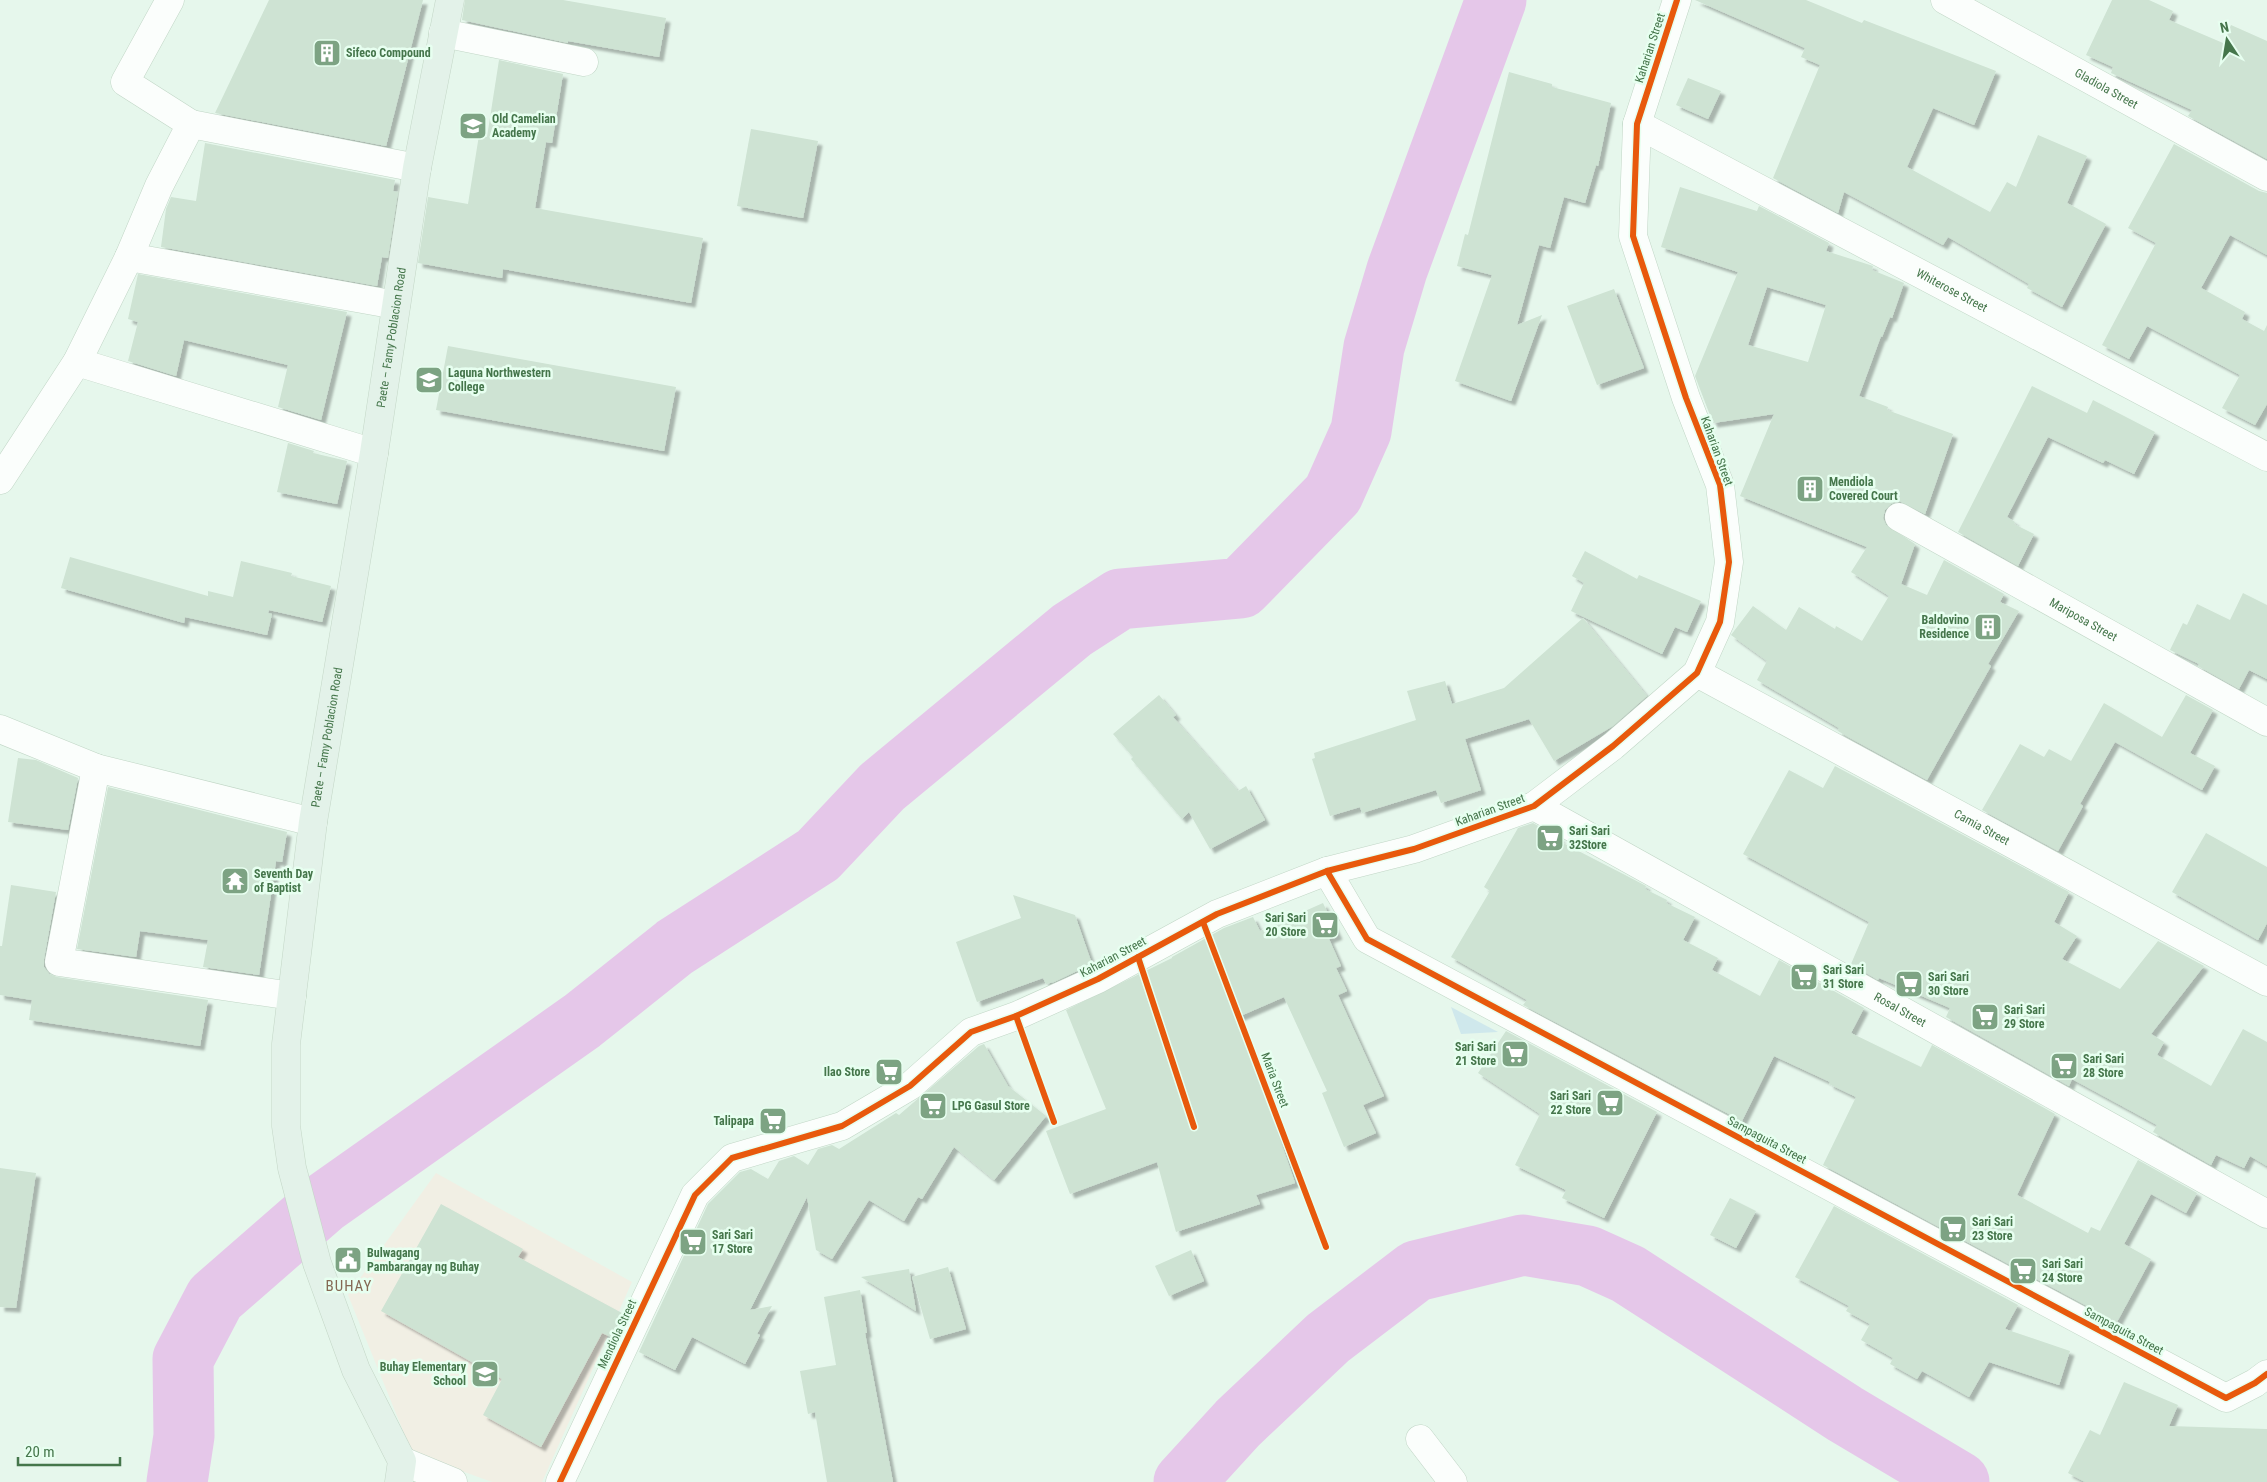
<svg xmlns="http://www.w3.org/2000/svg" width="2267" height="1482" font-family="'Roboto Condensed',sans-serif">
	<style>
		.education { fill: #f1efe4 }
		.green { fill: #cfe8ec }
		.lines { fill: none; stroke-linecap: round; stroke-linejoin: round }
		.river { stroke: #e5c7e9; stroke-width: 61 }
		.building { fill: #cee3d3; fill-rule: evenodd; filter: url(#shadow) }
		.minor-casing { stroke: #c1d6c6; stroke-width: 29 }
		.major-casing { stroke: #c3d6c6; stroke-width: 29 }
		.minor { stroke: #fbfefc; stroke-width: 28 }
		.major { stroke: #e3f2e9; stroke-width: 28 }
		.cycleway-casing { stroke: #e7fff0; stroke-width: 9 }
		.cycleway { stroke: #e8590c; stroke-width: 6 }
		.labels { text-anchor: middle; stroke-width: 5; stroke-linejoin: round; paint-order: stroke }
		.street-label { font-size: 12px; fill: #45764b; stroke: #e7fff0 }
		.poi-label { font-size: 12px; font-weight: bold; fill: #45764b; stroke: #e7fff0; text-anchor: start }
		.quarter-label { font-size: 15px; letter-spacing: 1px; fill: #856954; stroke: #e7fff0 }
	</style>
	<defs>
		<filter id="shadow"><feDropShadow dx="4.5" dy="4.5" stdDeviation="1" flood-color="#0004"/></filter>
	</defs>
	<rect width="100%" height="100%" fill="#e6f7ec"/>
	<polygon class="education" points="436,1173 632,1282 542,1482 492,1482 412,1453 348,1295"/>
	<polygon class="green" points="1451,1007 1498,1032 1461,1034"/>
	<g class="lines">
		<g class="river">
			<polyline points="177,1482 184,1436 183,1359 215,1298 324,1203 582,1021 675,947 818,855 882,787 1072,630 1120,599 1241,588 1333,494 1361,431 1374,347 1397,270 1496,0"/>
			<polyline points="1184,1482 1238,1423 1328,1338 1416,1271 1523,1245 1588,1256 1628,1274 1845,1414 1959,1482"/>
		</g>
	</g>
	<g class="building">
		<polygon points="269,0 423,0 386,146 215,113"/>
		<polygon points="465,0 563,0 666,18 659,57 568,41 568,43 462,20"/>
		<polygon points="1695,0 1806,0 1862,23 1864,20 1996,71 1974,125 1933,108 1907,167 1990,212 2007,182 2016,187 2038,135 2087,156 2067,203 2106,224 2062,307 2027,288 2029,284 1948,237 1943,245 1844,192 1838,213 1773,178 1820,65 1801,57 1805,48"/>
		<polygon points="2112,0 2149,0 2173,11 2169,20 2223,43 2231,25 2267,41 2267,159 2188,116 2192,110 2111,73 2113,67 2086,55"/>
		<polygon points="499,60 563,74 552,143 546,142 535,208 703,238 691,303 503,269 502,278 418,263 428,197 468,204 479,135 487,137"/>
		<polygon points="1509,72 1552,84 1552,87 1611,103 1598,166 1596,165 1585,203 1564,197 1550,248 1539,245 1517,325 1542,315 1511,401 1455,381 1492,275 1457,266 1465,234 1468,235"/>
		<polygon points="1688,78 1721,91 1708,119 1676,105"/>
		<polygon points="751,129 818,141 803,218 737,206"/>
		<polygon points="205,143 395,180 393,191 398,192 388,258 382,257 377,286 161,247 166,209 171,197 196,201"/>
		<polygon points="2174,144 2259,191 2267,193 2267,255 2230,235 2201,288 2245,312 2242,319 2264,331 2267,325 2267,404 2255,425 2222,408 2240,375 2147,326 2129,359 2102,345 2156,243 2128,228"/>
		<path d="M 1680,187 L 1757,211 L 1759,206 L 1829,243 L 1826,251 L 1870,265 L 1873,266 L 1872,270 L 1904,283 L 1892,318 L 1890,317 L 1882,337 L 1881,336 L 1859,396 L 1888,407 L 1887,410 L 1953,434 L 1925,514 L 1899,501 L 1891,504 L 1885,510 L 1883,518 L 1886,525 L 1915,544 L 1901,584 L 1927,595 L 1944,560 L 2004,594 L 2000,602 L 2019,611 L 1988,664 L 1991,666 L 1927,780 L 1850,738 L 1838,731 L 1839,728 L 1757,680 L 1767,661 L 1731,635 L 1753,606 L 1786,630 L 1799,607 L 1835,629 L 1836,626 L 1862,641 L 1889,596 L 1851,572 L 1867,547 L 1740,496 L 1774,414 L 1713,423 L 1695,376 L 1738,272 L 1661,247 ZM 1767,287 L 1826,305 L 1808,362 L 1748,345 Z"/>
		<polygon points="138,274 347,312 321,420 278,407 288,365 184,340 176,376 128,361 138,322 128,319"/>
		<polygon points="1614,289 1644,368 1597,385 1567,306"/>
		<polygon points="448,346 676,387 664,451 436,410"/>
		<polygon points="2032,386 2087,413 2093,400 2155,432 2134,474 2105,460 2103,463 2048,437 2007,517 2015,522 2014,524 2034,534 2018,566 1958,532"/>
		<polygon points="288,443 314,451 313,453 347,461 337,504 277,492"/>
		<polygon points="1585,551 1637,579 1639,575 1701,601 1687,632 1675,627 1662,654 1571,611 1584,583 1572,576"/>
		<polygon points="70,557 208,596 208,591 233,597 241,561 292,573 291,576 331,586 322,622 269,610 268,613 272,614 267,635 185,617 184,623 61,588"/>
		<polygon points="2243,593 2267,605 2267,679 2249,670 2239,689 2198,666 2199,664 2170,650 2183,623 2187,625 2197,604 2230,620"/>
		<polygon points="1583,618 1647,696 1613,726 1554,761 1529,719 1465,739 1481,790 1441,803 1436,790 1362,813 1360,807 1330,816 1312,759 1315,758 1314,753 1416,720 1407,691 1445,681 1452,704 1504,688"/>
		<polygon points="1159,695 1176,715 1173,717 1238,791 1246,786 1265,820 1210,849 1189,812 1182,819 1131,759 1133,757 1113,734"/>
		<polygon points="2186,695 2213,710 2190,753 2215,766 2202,790 2115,742 2080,804 2083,806 2058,851 1982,810 2020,744 2044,757 2049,749 2071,761 2104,703 2162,737"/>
		<polygon points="18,758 36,760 78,778 68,830 8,822"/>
		<polygon points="1835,766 2069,892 2054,922 2077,936 2062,959 2120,989 2158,941 2204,966 2151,1034 2164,1042 2157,1055 2211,1086 2243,1029 2267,1042 2267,1166 2250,1156 2244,1168 2216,1155 2211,1165 2153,1132 2157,1125 2072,1079 2069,1086 1946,1017 1950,1008 1879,978 1878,980 1851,964 1869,922 1743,854 1789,770 1823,788"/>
		<polygon points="108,787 287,832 282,862 276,861 259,975 203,967 208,940 140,931 136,957 77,949"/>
		<polygon points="1533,823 1561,839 1559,841 1627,876 1646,886 1645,889 1667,900 1666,903 1695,917 1683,940 1718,958 1712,970 1760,996 1779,960 1864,1008 1851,1033 1921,1067 1932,1045 2055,1114 2017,1195 2088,1233 2091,1227 2100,1231 2138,1160 2197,1193 2186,1213 2151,1194 2124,1244 2151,1259 2117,1322 1823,1165 1856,1097 1829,1084 1830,1082 1774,1056 1742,1121 1523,1005 1527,1000 1451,957 1490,891 1484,887 1518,828"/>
		<polygon points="2206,833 2267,867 2267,923 2258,940 2172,892"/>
		<polygon points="11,885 56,892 44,959 44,967 49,974 57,977 208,1000 200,1046 29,1020 32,1000 0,995 0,946 2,946"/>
		<polygon points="1013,895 1075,915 1092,964 1054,982 1046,984 1043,978 977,1002 956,942 1021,918"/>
		<polygon points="1323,903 1338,935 1329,939 1341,966 1336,968 1347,991 1338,995 1384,1096 1363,1105 1376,1133 1344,1147 1322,1093 1327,1091 1284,997 1238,1017 1295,1183 1256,1195 1260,1204 1176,1232 1157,1162 1070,1194 1046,1131 1106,1109 1066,1010 1172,958 1172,957 1224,928 1253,917 1260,931"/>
		<polygon points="1506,1031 1657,1112 1604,1218 1562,1198 1566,1190 1515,1165 1540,1114 1478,1073"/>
		<polygon points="984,1044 1008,1086 1046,1116 994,1180 954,1147 922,1199 918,1197 904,1221 869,1200 832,1259 816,1250 807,1197 750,1310 772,1306 757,1334 760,1335 745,1364 692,1337 675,1370 639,1352 708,1204 740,1172 751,1169 768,1179 779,1161 794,1156 808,1165 818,1149 832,1145 839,1149 896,1113 899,1115 979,1046"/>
		<polygon points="0,1168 36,1173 16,1308 0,1307"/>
		<polygon points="1730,1198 1756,1211 1736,1248 1710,1235"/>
		<polygon points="441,1204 523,1249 518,1257 622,1313 611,1337 602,1333 541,1447 483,1415 502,1379 381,1311"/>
		<polygon points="1834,1206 2018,1305 2005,1329 2070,1351 2059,1385 1989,1362 1969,1397 1922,1371 1917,1379 1890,1364 1893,1358 1861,1340 1870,1324 1846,1311 1849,1306 1795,1277"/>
		<polygon points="1191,1250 1204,1281 1169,1296 1155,1266"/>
		<polygon points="948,1267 966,1329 930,1339 912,1277"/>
		<polygon points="909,1269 916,1311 861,1277"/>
		<polygon points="860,1290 867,1333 865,1333 893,1482 827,1482 815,1412 808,1414 800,1371 836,1365 824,1297"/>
		<polygon points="2124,1382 2178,1405 2169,1426 2267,1429 2267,1482 2085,1482 2068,1473 2090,1430 2100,1435"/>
	</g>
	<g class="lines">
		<defs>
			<g id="minor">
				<path id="s1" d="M 1945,0 L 2267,177"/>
				<polyline points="443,33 584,62"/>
				<polyline points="191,124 417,168"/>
				<path id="s2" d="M 1637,124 L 2267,457"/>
				<polyline points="129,257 396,305"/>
				<polyline points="77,362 374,453"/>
				<polyline points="0,480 77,362 129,257 159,186 191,124 125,82 170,0"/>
				<path id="s3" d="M 1899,517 L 2267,722"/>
				<path id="s4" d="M 1697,673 L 2267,982"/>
				<polyline points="0,729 96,768 313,822"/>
				<polyline points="96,768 59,962 292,996"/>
				<path id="s5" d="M 1534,806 L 2267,1214"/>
				<polyline points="1327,871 1367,939 2226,1398 2255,1383 2267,1374"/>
				<polyline points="1420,1439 1453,1482"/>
				<polyline points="402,1461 453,1482"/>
				<polyline points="560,1482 695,1195 732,1158 842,1126 910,1086 971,1032 1016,1016 1098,979 1217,914 1327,871 1414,849 1534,806 1613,746 1697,673 1720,622 1729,562 1720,485 1686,398 1633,236 1637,124 1677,0"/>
			</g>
			<g id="major">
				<path id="s6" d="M 399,1482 L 402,1461 L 356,1370 L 317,1263 L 292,1168 L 286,1126 L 286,1044 L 313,822 L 374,453 L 417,168 L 450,0"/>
			</g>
		</defs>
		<use href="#minor" class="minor-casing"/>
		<use href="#major" class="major-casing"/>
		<use href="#minor" class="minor"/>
		<use href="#major" class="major"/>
		<defs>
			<g id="cycleway">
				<polyline points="1327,871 1367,939 2226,1398 2255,1383 2267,1374"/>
				<polyline points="1203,922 1326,1247"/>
				<polyline points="1138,957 1194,1127"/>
				<polyline points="1016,1016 1054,1122"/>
				<polyline points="560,1482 695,1195 732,1158 842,1126 910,1086 971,1032 1016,1016 1098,979 1217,914 1327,871 1414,849 1534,806 1613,746 1697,673 1720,622 1729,562 1720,485 1686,398 1633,236 1637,124 1677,0"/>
			</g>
		</defs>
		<use href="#cycleway" class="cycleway-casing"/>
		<use href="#cycleway" class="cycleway"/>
	</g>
	<defs>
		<symbol id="building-square" viewBox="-11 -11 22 22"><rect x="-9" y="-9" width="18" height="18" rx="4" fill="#7da383" stroke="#e7fff0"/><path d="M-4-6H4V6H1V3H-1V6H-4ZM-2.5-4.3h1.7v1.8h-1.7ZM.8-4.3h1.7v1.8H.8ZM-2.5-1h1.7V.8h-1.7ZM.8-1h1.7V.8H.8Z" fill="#fff"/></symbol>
		<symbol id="school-square" viewBox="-11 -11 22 22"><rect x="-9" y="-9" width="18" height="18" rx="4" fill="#7da383" stroke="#e7fff0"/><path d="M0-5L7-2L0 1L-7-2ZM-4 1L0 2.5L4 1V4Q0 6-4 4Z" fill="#fff"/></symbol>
		<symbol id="university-square" viewBox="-11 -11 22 22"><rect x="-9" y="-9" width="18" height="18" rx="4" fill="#7da383" stroke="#e7fff0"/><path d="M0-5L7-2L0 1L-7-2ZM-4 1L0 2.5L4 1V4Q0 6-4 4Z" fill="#fff"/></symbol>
		<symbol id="supermarket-square" viewBox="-11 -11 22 22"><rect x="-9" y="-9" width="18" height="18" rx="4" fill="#7da383" stroke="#e7fff0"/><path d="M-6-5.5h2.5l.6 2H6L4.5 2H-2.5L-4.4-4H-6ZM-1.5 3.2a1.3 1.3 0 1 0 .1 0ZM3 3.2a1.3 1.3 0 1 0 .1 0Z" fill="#fff"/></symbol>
		<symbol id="temple-square" viewBox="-11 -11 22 22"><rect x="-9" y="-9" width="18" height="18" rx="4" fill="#7da383" stroke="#e7fff0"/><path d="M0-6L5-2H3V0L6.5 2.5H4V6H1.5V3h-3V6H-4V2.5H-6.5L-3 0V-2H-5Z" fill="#fff"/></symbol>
		<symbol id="civic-square" viewBox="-11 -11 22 22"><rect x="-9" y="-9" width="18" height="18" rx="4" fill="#7da383" stroke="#e7fff0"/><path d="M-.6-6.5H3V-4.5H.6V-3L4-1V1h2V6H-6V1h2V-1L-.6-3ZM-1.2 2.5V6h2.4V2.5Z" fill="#fff"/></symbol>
	</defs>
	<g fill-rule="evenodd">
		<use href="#building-square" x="311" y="37" width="32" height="32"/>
		<use href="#school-square" x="457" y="110" width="32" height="32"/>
		<use href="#university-square" x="413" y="364" width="32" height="32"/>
		<use href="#building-square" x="1794" y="473" width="32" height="32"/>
		<use href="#building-square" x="1972" y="611" width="32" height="32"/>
		<use href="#supermarket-square" x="1534" y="822" width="32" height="32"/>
		<use href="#temple-square" x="219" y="865" width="32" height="32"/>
		<use href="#supermarket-square" x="1309" y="909" width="32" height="32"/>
		<use href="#supermarket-square" x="1788" y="961" width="32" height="32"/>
		<use href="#supermarket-square" x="1893" y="968" width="32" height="32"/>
		<use href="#supermarket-square" x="1969" y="1001" width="32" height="32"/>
		<use href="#supermarket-square" x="1499" y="1038" width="32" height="32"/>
		<use href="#supermarket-square" x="2048" y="1050" width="32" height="32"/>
		<use href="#supermarket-square" x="873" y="1056" width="32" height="32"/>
		<use href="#supermarket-square" x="1594" y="1087" width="32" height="32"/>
		<use href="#supermarket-square" x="917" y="1090" width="32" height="32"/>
		<use href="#supermarket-square" x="757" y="1105" width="32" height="32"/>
		<use href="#supermarket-square" x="1937" y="1213" width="32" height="32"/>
		<use href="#supermarket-square" x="677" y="1226" width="32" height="32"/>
		<use href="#civic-square" x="332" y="1244" width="32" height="32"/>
		<use href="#supermarket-square" x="2007" y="1255" width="32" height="32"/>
		<use href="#school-square" x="469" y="1358" width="32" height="32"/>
	</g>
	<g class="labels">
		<g class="street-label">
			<text transform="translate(1650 48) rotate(-72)" y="4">Kaharian Street</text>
			<text dy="4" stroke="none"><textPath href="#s1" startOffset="184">Gladiola Street</textPath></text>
			<text dy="4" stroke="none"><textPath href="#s2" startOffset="356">Whiterose Street</textPath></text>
			<text dy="4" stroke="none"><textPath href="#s6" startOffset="1174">Paete – Famy Poblacion Road</textPath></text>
			<text transform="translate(1717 451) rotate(70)" y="4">Kaharian Street</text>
			<text dy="4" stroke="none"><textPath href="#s3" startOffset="211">Mariposa Street</textPath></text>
			<text dy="4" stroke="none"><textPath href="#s6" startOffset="769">Paete – Famy Poblacion Road</textPath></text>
			<text transform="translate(1490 810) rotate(-20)" y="4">Kaharian Street</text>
			<text dy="4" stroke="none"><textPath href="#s4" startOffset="324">Camia Street</textPath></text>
			<text transform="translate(1113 957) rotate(-28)" y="4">Kaharian Street</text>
			<text dy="4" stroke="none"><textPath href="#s5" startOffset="419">Rosal Street</textPath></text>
			<text transform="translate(1275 1080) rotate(69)" y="4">Maria Street</text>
			<text transform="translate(1767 1140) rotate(28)" y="4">Sampaguita Street</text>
			<text transform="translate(2124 1331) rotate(28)" y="4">Sampaguita Street</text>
			<text transform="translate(617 1334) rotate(-65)" y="4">Mendiola Street</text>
		</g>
		<g class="poi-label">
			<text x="346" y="57">Sifeco Compound</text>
			<text x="492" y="123">Old Camelian<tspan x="492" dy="14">Academy</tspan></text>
			<text x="448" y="377">Laguna Northwestern<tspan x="448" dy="14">College</tspan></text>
			<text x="1829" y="486">Mendiola<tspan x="1829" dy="14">Covered Court</tspan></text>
			<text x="1969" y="624" text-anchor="end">Baldovino<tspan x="1969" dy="14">Residence</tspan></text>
			<text x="1569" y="835">Sari Sari<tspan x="1569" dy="14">32Store</tspan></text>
			<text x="254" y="878">Seventh Day<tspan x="254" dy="14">of Baptist</tspan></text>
			<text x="1306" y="922" text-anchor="end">Sari Sari<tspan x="1306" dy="14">20 Store</tspan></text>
			<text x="1823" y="974">Sari Sari<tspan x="1823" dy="14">31 Store</tspan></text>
			<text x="1928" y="981">Sari Sari<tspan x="1928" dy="14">30 Store</tspan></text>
			<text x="2004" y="1014">Sari Sari<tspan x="2004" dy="14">29 Store</tspan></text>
			<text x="1496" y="1051" text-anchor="end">Sari Sari<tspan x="1496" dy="14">21 Store</tspan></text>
			<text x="2083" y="1063">Sari Sari<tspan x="2083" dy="14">28 Store</tspan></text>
			<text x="870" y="1076" text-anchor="end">Ilao Store</text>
			<text x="1591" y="1100" text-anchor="end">Sari Sari<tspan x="1591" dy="14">22 Store</tspan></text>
			<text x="952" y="1110">LPG Gasul Store</text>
			<text x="754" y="1125" text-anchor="end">Talipapa</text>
			<text x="1972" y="1226">Sari Sari<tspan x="1972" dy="14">23 Store</tspan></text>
			<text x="712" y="1239">Sari Sari<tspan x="712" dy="14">17 Store</tspan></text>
			<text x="367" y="1257">Bulwagang<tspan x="367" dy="14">Pambarangay ng Buhay</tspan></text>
			<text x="2042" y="1268">Sari Sari<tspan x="2042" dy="14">24 Store</tspan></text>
			<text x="466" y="1371" text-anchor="end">Buhay Elementary<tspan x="466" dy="14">School</tspan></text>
		</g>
		<g class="quarter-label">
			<text x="349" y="1291">BUHAY</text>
		</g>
	</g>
	<g transform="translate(2227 40) rotate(348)" stroke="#e7fff0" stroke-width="4" paint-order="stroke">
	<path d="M0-4L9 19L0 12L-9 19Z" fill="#45764b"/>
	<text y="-8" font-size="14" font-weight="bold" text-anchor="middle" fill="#45764b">N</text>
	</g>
	<path d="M18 1457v8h102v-8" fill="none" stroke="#45764b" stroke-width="2.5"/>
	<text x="25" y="1457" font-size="15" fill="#45764b" stroke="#e7fff0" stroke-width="4" paint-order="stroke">20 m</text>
</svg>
